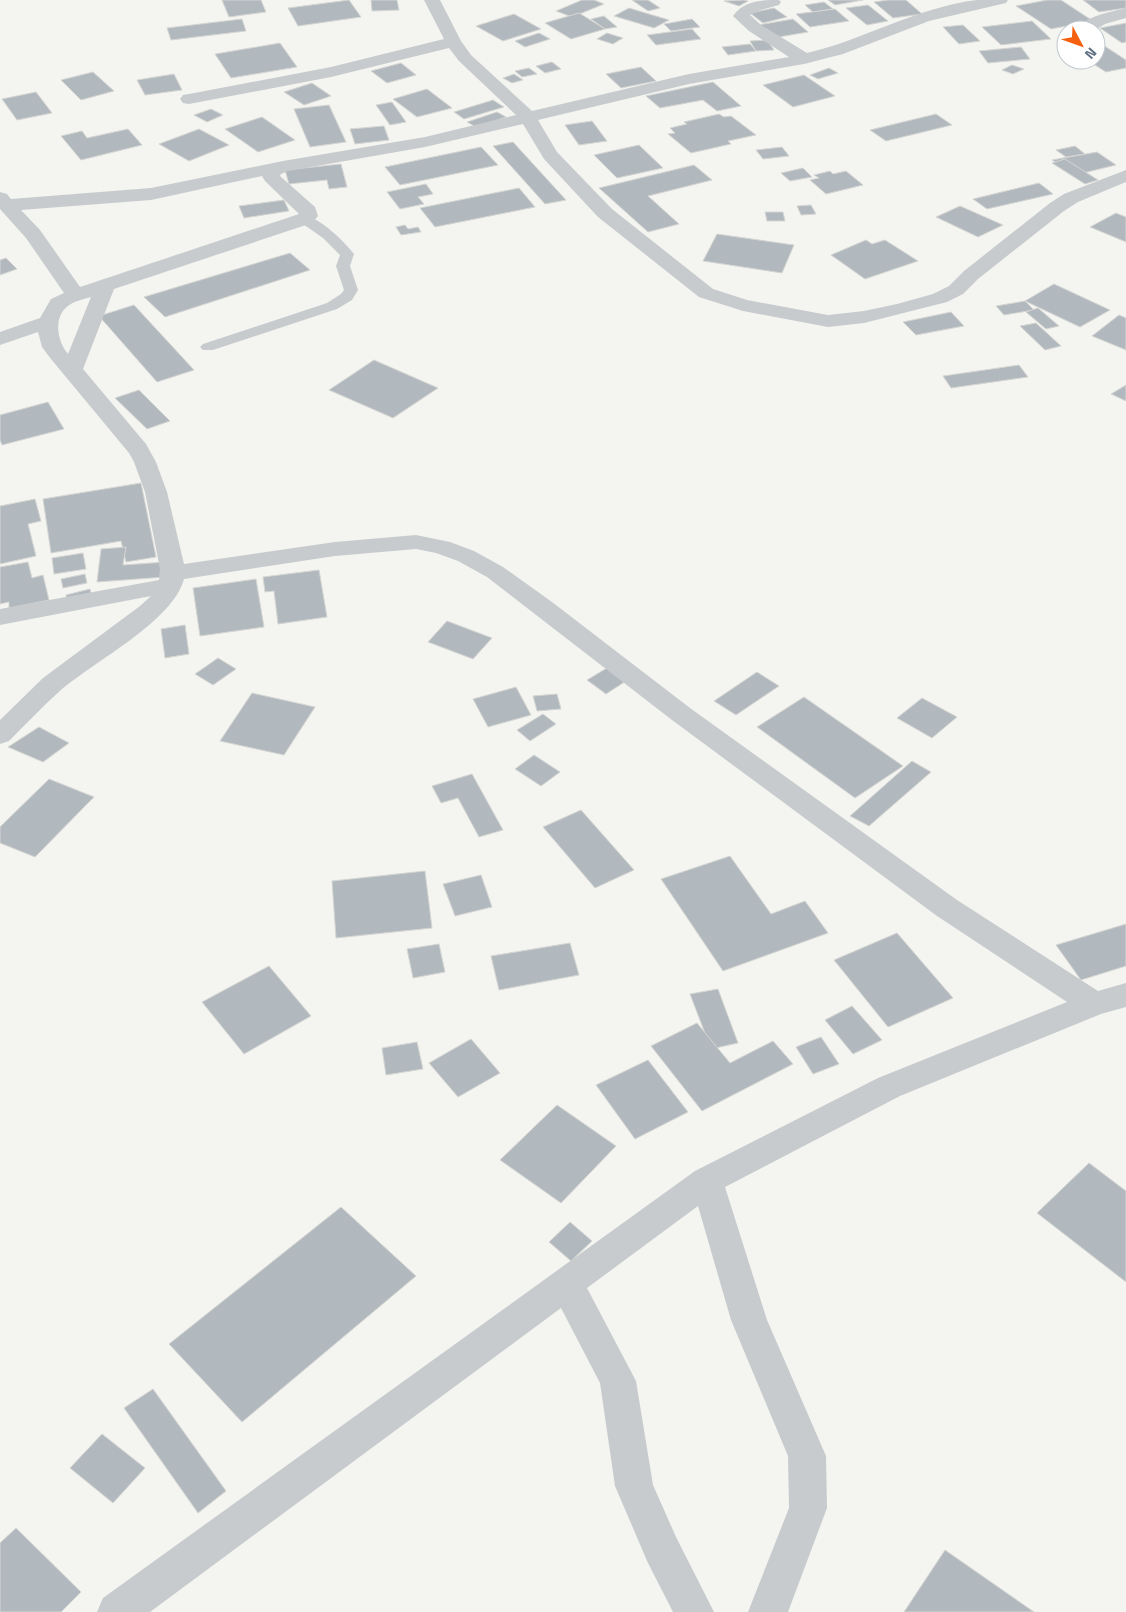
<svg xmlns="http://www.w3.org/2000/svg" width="1126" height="1612" font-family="'Titillium Web',sans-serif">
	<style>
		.building { fill: #b2b9be; stroke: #d5d6d3 }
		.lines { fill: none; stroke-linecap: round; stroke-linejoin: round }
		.service { fill: #c8cbce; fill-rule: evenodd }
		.minor { fill: #c8cbce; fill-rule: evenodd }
	</style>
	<rect width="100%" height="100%" fill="#f4f5f0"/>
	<g class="building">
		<polygon points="222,0 261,0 266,12 229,17"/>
		<polygon points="349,0 361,17 298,26 288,8"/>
		<polygon points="371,0 397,0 399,10 372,11"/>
		<polygon points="582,0 594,0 604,4 572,17 556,11"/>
		<polygon points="632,0 648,0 660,8 648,11"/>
		<polygon points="744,0 748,1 739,6 724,1"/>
		<polygon points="828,0 863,0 835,5"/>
		<polygon points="888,0 906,0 922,14 893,18 874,2"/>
		<polygon points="1047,0 1061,0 1093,21 1051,29 1016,6"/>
		<polygon points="1083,0 1126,0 1126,8 1099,12"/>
		<polygon points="824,2 833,9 813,12 805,5"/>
		<polygon points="868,5 888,21 867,25 846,8"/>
		<polygon points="629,8 669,20 654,28 614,16"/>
		<polygon points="774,8 787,17 763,23 750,13"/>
		<polygon points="835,9 849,21 810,27 796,14"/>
		<polygon points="579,13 605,29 571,39 545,23"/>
		<polygon points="514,14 541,29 503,41 476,26"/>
		<polygon points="604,16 617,27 605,29 591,19"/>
		<polygon points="242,19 246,31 171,40 167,28"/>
		<polygon points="692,19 700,27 671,31 664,24"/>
		<polygon points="793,19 808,32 773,38 758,25"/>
		<polygon points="1032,21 1051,39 1001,45 982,27"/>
		<polygon points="1126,23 1126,42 1122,43 1100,28"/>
		<polygon points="963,25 980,41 959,44 943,27"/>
		<polygon points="692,29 701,39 656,45 647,35"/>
		<polygon points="539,33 550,39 525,47 515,41"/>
		<polygon points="607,33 623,38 613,44 597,39"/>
		<polygon points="767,40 774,50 756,51 750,41"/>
		<polygon points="280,43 297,67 231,78 215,54"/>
		<polygon points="750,44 756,51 728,55 722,47"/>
		<polygon points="1103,45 1126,60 1126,68 1106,72 1087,60 1096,60 1096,47"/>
		<polygon points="1021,47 1030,59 988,63 979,51"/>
		<polygon points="552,62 561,69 545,73 536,66"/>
		<polygon points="401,63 416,75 387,83 371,71"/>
		<polygon points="1012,65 1024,69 1013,74 1002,70"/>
		<polygon points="641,67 656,81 621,88 606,74"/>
		<polygon points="529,68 537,74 522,77 515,71"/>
		<polygon points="829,68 838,73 818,79 810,75"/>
		<polygon points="93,72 114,91 81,100 61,80"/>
		<polygon points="174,74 182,90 145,95 137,80"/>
		<polygon points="514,74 523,80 512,83 503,78"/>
		<polygon points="804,75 835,96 793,107 763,85"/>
		<polygon points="713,82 741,106 717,111 703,100 660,108 646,96"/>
		<polygon points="312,83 331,96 304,105 284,92"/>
		<polygon points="427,89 452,108 417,117 393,99"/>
		<polygon points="36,92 52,113 17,120 2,99"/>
		<polygon points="493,100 504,107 464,119 454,112"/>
		<polygon points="392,102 406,122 390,125 376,105"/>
		<polygon points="329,105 346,142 310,147 294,109"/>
		<polygon points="211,109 223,115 207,122 194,115"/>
		<polygon points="497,112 506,117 476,127 467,122"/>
		<polygon points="719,114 724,117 731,116 756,135 728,141 731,144 691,153 668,134 675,133 670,128 687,124 684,122"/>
		<polygon points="936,114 952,125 886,141 870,130"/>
		<polygon points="262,117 295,140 258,152 225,129"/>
		<polygon points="592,121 607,141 579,145 565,125"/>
		<polygon points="384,126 389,140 355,144 350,129"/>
		<polygon points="128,129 142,145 81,160 61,136 82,131 87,138"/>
		<polygon points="199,129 229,145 189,161 159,144"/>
		<polygon points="513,142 566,200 545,204 493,146"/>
		<polygon points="639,145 663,168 617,178 594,155"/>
		<polygon points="1075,146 1085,154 1066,157 1056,150"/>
		<polygon points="481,147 498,165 400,185 385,167"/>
		<polygon points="782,147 789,156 763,159 756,150"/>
		<polygon points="1097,152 1116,165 1075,175 1052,160"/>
		<polygon points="1065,159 1098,180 1085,184 1052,163"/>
		<polygon points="341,164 347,187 329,189 327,180 289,184 285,170"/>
		<polygon points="694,165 712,180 648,196 679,224 648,232 599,188"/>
		<polygon points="803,168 812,177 790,181 781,173"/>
		<polygon points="830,171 833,174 846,171 863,185 826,194 810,180 819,178 814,175"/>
		<polygon points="1039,183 1053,194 987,209 973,199"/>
		<polygon points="426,184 433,194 418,197 424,204 400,209 387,192"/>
		<polygon points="519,188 535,207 435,227 420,208"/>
		<polygon points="284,200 289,211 244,218 239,206"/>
		<polygon points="811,205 816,214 801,215 797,206"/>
		<polygon points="960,206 1003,225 978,237 936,217"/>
		<polygon points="765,212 783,212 785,221 767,221"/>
		<polygon points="1116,213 1126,217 1126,242 1090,227"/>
		<polygon points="405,225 408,229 418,227 421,232 401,235 396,227"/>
		<polygon points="717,234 794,245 782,273 703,261"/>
		<polygon points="866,240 872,244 885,240 918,261 865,279 831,255"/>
		<polygon points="290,253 310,270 165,317 144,297"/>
		<polygon points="6,258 17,269 0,275 0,260"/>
		<polygon points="1054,284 1110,310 1080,327 1025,301"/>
		<polygon points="1025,301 1034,310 1004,315 996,306"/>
		<polygon points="134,305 194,370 157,382 99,316"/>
		<polygon points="1038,308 1059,326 1046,329 1026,312"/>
		<polygon points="951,312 964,326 916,335 903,322"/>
		<polygon points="1119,315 1126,318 1126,350 1092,336"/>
		<polygon points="1036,323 1061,346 1045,350 1020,326"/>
		<polygon points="374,360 438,388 393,418 329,390"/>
		<polygon points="1019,365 1028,377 951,388 943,376"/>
		<polygon points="1126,385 1126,401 1111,394"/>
		<polygon points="139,390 170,421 147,429 115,398"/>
		<polygon points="48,402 64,429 2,445 0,440 0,415"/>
		<polygon points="141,483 156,557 126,562 121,541 51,553 43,499"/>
		<polygon points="35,499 41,521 28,524 36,556 0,564 0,506"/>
		<polygon points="126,547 123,565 166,562 165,577 97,582 101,549"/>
		<polygon points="83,553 86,569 54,574 52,558"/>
		<polygon points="28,562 32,578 43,575 49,600 9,608 9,602 0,604 0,567"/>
		<polygon points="319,570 327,617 278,624 274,591 265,592 263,577"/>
		<polygon points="85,574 87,583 63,588 61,579"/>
		<polygon points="256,579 264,627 200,636 193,588"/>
		<polygon points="90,589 92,597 68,603 66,595"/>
		<polygon points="447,621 492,638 473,659 428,642"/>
		<polygon points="185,625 189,654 165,658 161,629"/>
		<polygon points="218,658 236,669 213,685 195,674"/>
		<polygon points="607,668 626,681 606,694 587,680"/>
		<polygon points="757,672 779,686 736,715 714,701"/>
		<polygon points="516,687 531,715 488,727 473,699"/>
		<polygon points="252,693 315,707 284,755 220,741"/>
		<polygon points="557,694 561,709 537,711 533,696"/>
		<polygon points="804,697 903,766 855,798 757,727"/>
		<polygon points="922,698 957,717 932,738 897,718"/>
		<polygon points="543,714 556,724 530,741 517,730"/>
		<polygon points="39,727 69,743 43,762 8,747"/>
		<polygon points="534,755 560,772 541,786 515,769"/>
		<polygon points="912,761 931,772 869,826 850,816"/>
		<polygon points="472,774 503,830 479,837 458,798 441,803 432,786"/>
		<polygon points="49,779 94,797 35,857 0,843 0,827"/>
		<polygon points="581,810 634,870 595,888 543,827"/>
		<polygon points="730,856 771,914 805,901 828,933 723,971 661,879"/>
		<polygon points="425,871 432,928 336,938 332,881"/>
		<polygon points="481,875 492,907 455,916 443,884"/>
		<polygon points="1126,924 1126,966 1081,980 1056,945"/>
		<polygon points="897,933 953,998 888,1027 834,960"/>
		<polygon points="570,943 579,975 499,990 491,956"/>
		<polygon points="439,944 445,972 413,978 407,949"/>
		<polygon points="269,966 311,1016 244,1054 202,1002"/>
		<polygon points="718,989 738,1043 711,1049 690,994"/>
		<polygon points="852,1006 882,1040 853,1054 825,1020"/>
		<polygon points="697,1023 730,1063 773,1041 793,1064 702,1111 651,1046"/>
		<polygon points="821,1037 839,1064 813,1074 796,1047"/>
		<polygon points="471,1039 500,1073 458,1097 429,1063"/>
		<polygon points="417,1042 423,1069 386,1075 382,1048"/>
		<polygon points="648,1060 688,1112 635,1139 596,1085"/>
		<polygon points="557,1105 616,1146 561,1203 500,1160"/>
		<polygon points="1089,1163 1126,1191 1126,1282 1037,1213"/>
		<polygon points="341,1207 416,1276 242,1422 169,1344"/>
		<polygon points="570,1222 592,1241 571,1261 549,1242"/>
		<polygon points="153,1389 226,1491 198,1513 124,1408"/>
		<polygon points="102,1434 145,1468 113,1503 70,1468"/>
		<polygon points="16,1528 81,1592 61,1612 0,1612 0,1543"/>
		<polygon points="945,1550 1034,1612 904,1612"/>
	</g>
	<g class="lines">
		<path class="service" d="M 305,215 C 321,219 344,241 354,254 L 350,266 L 358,290 L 352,300 L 337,309 L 213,350 L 203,350 L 200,347 L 203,344 L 327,303 L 341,294 L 344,290 L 336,266 L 340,255 L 323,238 L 300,222 L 298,219 L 300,216 Z"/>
		<g class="minor">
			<path d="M 424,0 L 440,0 L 461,41 L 471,55 L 532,111 L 689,74 L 789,57 L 749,31 L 733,16 C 744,0 762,0 779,0 L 781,2 L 779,5 L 761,10 L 750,15 L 761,25 L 807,53 C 864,40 917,7 977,0 C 987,0 998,0 1008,0 L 1006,3 L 929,21 L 843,54 L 804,64 L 689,84 L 538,120 L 557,152 L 612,209 L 713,289 L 747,300 L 828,315 L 864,311 L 897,304 L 933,294 L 949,286 L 964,271 L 1050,203 L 1064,194 L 1126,170 L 1126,182 L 1078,202 L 1064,211 L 978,279 L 963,294 L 947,302 L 864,323 L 828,327 L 743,311 L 699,297 L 598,217 L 544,159 L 523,124 L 425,147 L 288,171 L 281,174 L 280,176 L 315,207 L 318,216 L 312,223 L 114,289 L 83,369 L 146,444 L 156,462 L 167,492 L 184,564 L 335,542 L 416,535 L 450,542 L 474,551 L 503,567 L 552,602 L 690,708 L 957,900 L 1098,991 L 1126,983 L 1126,1007 L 1101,1014 L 900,1096 L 725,1187 L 767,1320 L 826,1456 L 827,1508 L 788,1612 L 748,1612 L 789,1508 L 788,1456 L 731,1320 L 698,1206 L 587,1288 L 636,1381 L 653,1485 L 676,1537 L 714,1612 L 673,1612 L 648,1563 L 615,1486 L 600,1383 L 561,1308 L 150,1612 L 97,1612 L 103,1598 L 695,1171 L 878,1078 L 1067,1002 L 937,916 L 672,720 L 487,577 L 458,561 L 436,553 L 416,549 L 335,556 L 184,579 C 173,621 95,661 61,690 C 43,706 26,724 9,741 L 0,744 L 0,720 L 43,678 L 140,606 L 151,596 L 0,625 L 0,609 L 159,580 L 160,569 L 145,492 L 134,462 L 129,453 L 51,359 L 42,347 L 38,332 L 0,345 L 0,332 L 40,318 L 51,299 L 64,293 L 26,238 L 0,209 L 0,192 L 7,194 L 11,199 L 151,188 L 283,161 L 425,137 L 516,115 L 459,61 L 449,48 L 331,77 L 189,104 L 183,103 L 180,99 L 183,95 L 189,94 L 331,67 L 444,39 ZM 262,176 L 265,181 L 299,214 L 80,287 L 40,230 L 21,210 L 151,200 ZM 91,297 L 68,354 C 57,341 53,317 68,306 C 74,301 84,299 91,297 Z"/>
			<path d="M 1126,8 L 1126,18 L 1105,24 L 1095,30 L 1075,30 C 1085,16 1111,12 1126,8 Z"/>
		</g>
	</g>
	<g transform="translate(1081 45) rotate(131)"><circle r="24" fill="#ffffff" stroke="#bfc6ce"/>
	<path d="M0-4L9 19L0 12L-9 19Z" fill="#f5610f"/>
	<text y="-8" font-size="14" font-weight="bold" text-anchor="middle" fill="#607084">N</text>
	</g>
</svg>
